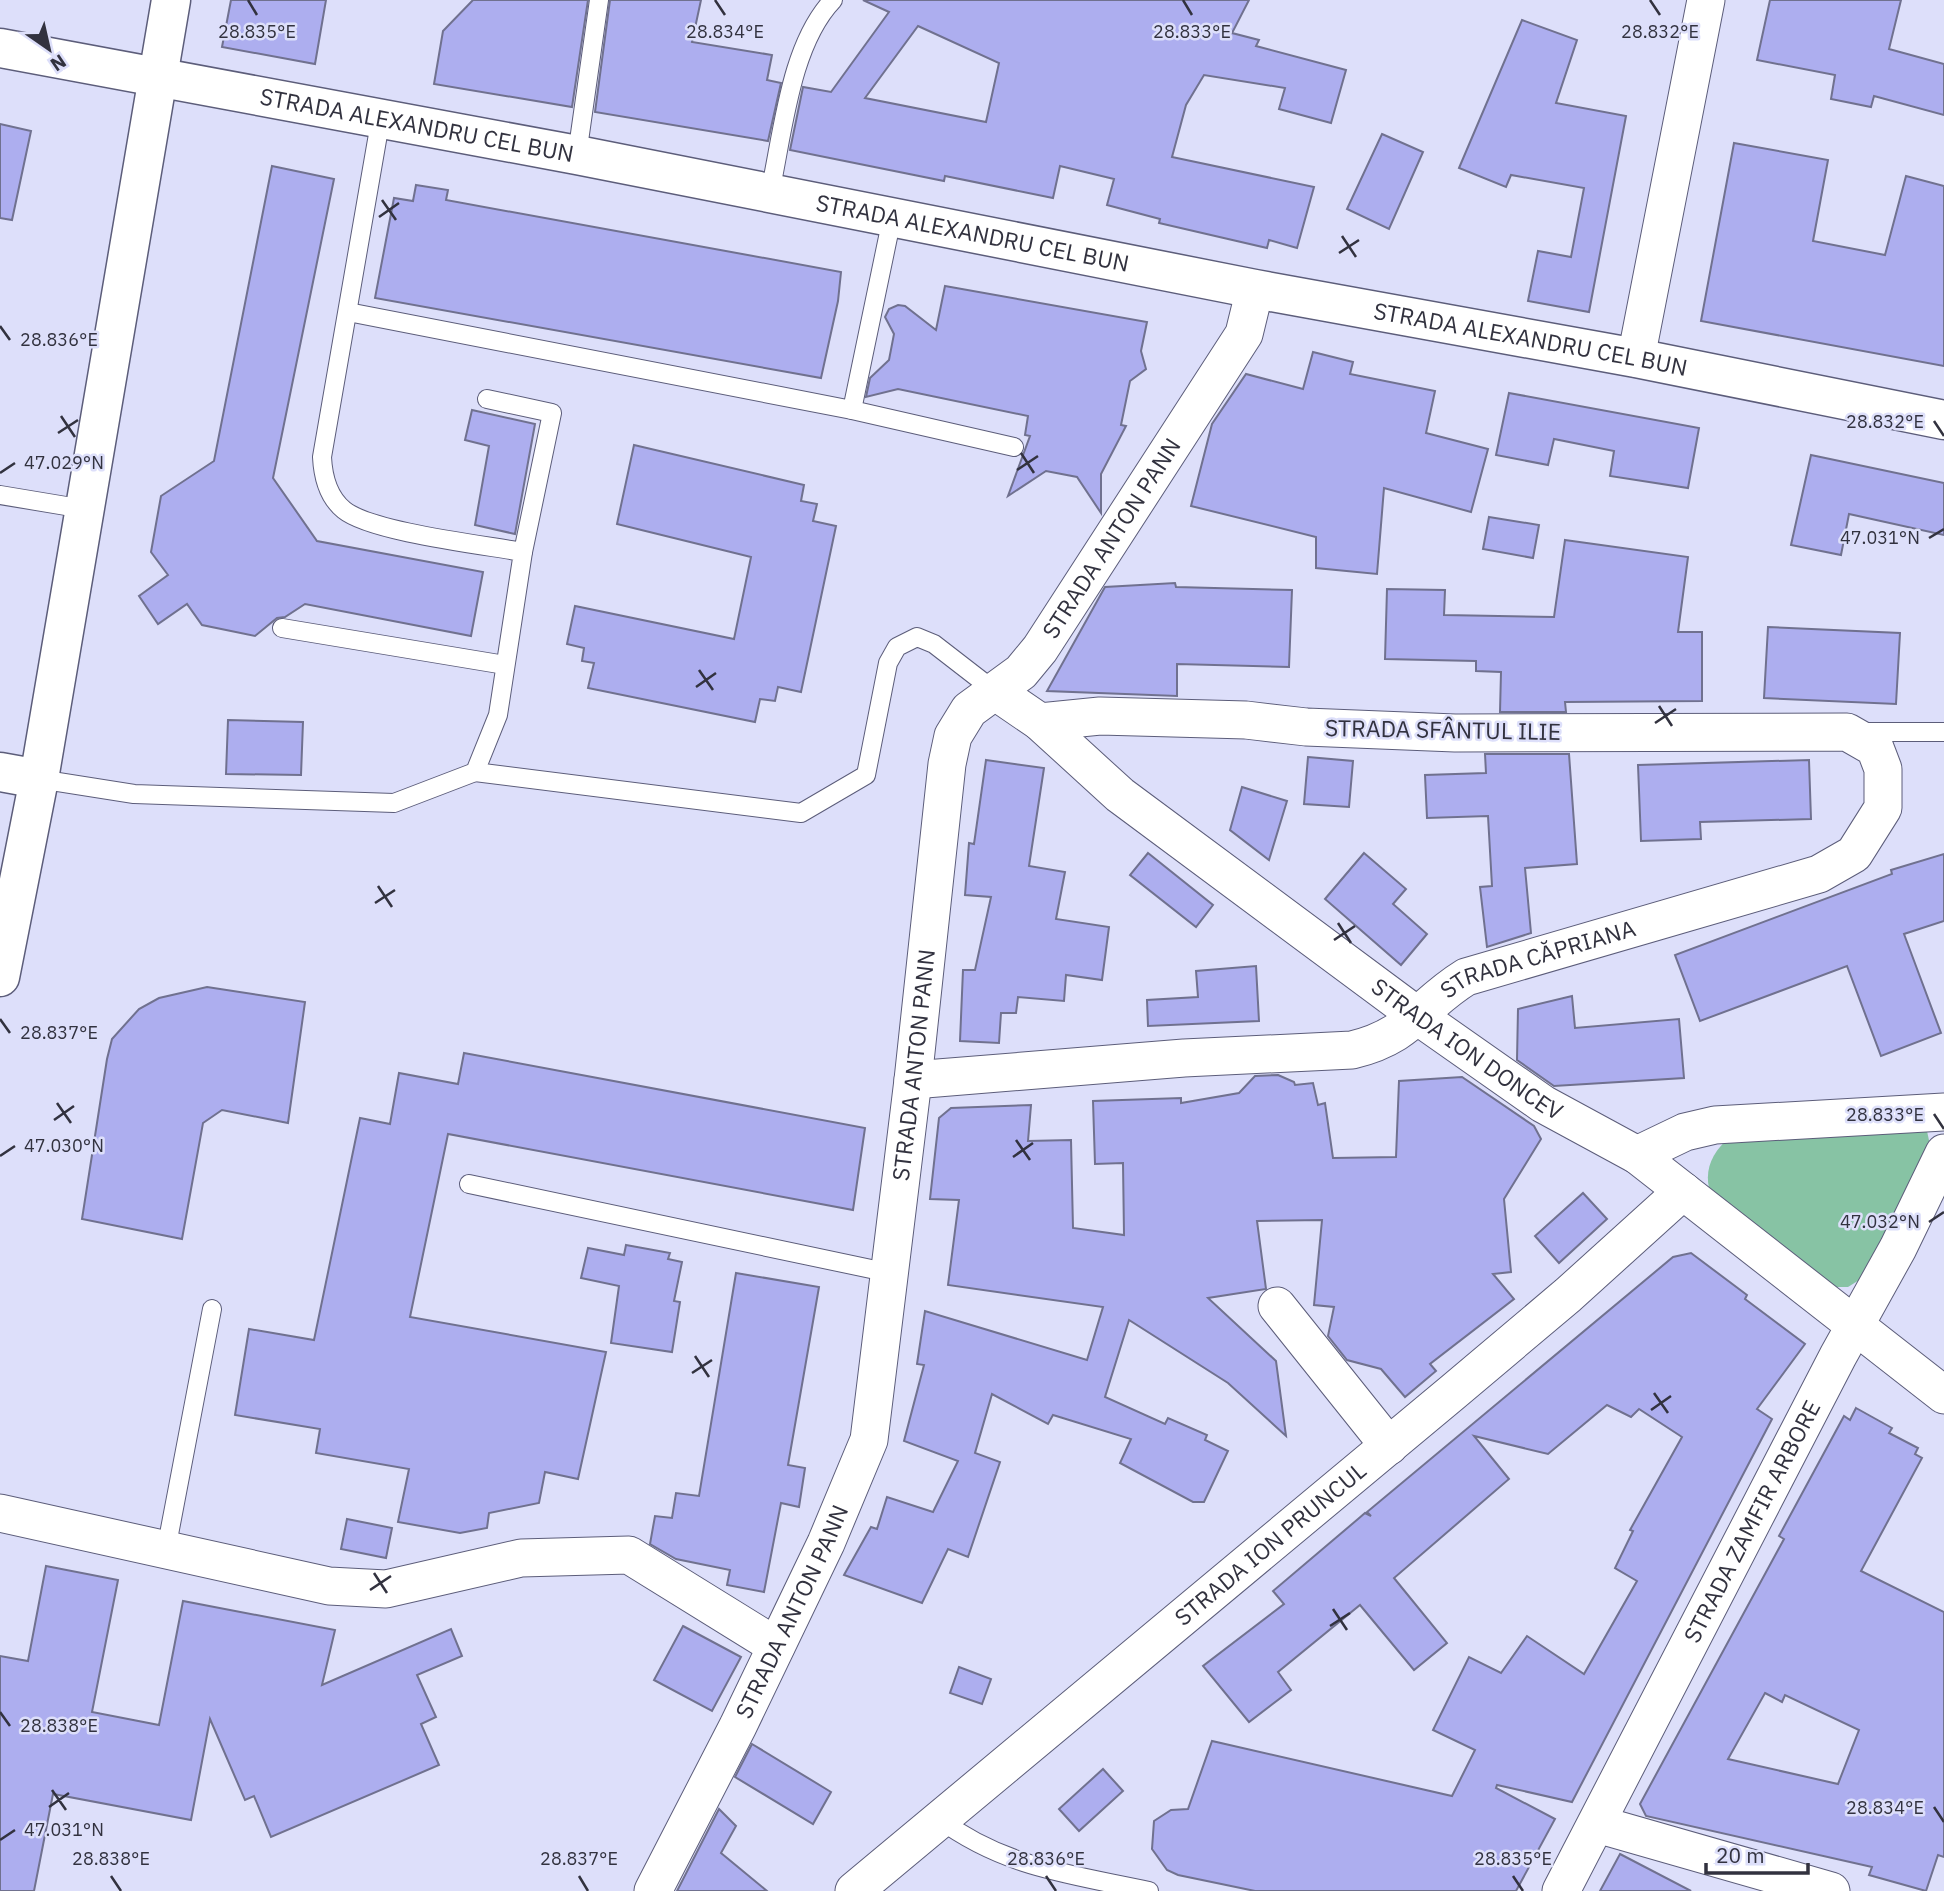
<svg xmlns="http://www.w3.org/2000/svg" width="1944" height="1891" font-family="'IBM Plex Sans',sans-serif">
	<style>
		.green { fill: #87c3a4 }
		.building { fill: #adaeef; stroke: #70718f; stroke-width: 2; fill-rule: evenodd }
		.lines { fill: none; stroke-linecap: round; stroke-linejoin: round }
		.lane-casing { stroke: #5c5d7a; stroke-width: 20 }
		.street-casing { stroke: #5c5d7a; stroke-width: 39 }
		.secondary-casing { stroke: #5c5d7a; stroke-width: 41 }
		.primary-casing { stroke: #5c5d7a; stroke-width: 41 }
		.lane { stroke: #fff; stroke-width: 18 }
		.street { stroke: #fff; stroke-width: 37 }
		.secondary { stroke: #fff; stroke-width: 38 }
		.primary { stroke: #fff; stroke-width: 38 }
		.ticks { fill: none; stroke: #32323f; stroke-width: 2.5 }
		.labels { text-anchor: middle; stroke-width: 5; stroke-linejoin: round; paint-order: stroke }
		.street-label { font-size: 23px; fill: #32323f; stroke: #dddffa }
		.ticks-label { font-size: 18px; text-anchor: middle; fill: #32323f; stroke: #dddffa; stroke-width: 5; stroke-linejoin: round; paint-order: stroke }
	</style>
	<rect width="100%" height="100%" fill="#dddffa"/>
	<path class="green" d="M 1927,1131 L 1930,1145 L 1864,1277 L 1848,1287 L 1826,1287 L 1712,1197 C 1702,1173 1711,1153 1730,1137 Z"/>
	<g class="building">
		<polygon points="231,0 326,0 315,64 222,47"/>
		<polygon points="473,0 588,0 572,107 434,84 443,31"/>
		<polygon points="610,0 701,0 692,42 772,55 767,80 781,83 768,141 595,112"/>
		<path d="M 863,0 L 1249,0 L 1232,33 L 1259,40 L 1256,46 L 1346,70 L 1331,123 L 1279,109 L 1285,88 L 1204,75 L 1186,105 L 1172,157 L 1314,187 L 1297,248 L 1269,240 L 1267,248 L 1159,223 L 1160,219 L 1107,205 L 1114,179 L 1060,166 L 1053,198 L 945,176 L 944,181 L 790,150 L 803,87 L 831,92 L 889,12 ZM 918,26 L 999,63 L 986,122 L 865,98 Z"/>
		<polygon points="1770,0 1901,0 1889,49 1944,64 1944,115 1874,96 1871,107 1831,99 1835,75 1757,60"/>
		<polygon points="1522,20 1577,40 1556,103 1626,116 1589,312 1528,301 1538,251 1571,257 1584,188 1511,175 1506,187 1459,168"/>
		<polygon points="0,124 31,131 12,220 0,218"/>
		<polygon points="1382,134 1423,152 1389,229 1347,209"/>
		<polygon points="1734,143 1828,160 1813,241 1885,255 1906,176 1944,186 1944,366 1701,321"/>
		<polygon points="272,166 334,179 273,478 317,541 483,572 471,636 305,604 285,617 277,618 255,636 202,625 187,604 158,624 139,596 168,575 151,552 161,496 214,461"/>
		<polygon points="416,185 448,190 446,200 841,272 838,301 821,378 375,298 394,198 413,201"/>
		<polygon points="945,286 1147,322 1141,351 1146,369 1130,381 1121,425 1126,426 1101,474 1101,513 1077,477 1046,471 1008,496 1030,436 1025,435 1028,416 898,389 866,397 870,378 889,360 894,334 885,317 889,309 898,305 905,306 936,330"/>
		<polygon points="1313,352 1353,362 1350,374 1435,391 1426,433 1488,449 1471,512 1384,488 1377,574 1316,568 1316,537 1191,506 1212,424 1246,374 1303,389"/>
		<polygon points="1509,393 1699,428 1688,488 1610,476 1614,451 1554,439 1548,465 1496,455"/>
		<polygon points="472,410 535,424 515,534 475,525 489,446 465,440"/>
		<polygon points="634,445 804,485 801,501 817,504 813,521 836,526 801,692 778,687 775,701 760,699 755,722 588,688 594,663 582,661 584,648 567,644 575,606 734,639 751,557 617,524"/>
		<polygon points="1811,455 1944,483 1944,535 1849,514 1841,555 1791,545"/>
		<polygon points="1489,517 1539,525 1533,558 1483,549"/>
		<polygon points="1565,540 1688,557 1678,632 1702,632 1702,701 1565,702 1566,712 1500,712 1501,672 1476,671 1476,661 1385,659 1387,589 1445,590 1444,615 1554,617"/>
		<polygon points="1175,583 1176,587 1292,590 1289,667 1177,664 1177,696 1047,691 1105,587"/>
		<polygon points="1768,627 1900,633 1896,704 1764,698"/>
		<polygon points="228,720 303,722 301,775 226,774"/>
		<polygon points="1485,754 1569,754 1577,864 1525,868 1531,933 1487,947 1480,887 1492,886 1488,816 1427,818 1425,775 1486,773"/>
		<polygon points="1308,757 1353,761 1349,807 1304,804"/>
		<polygon points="986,760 1044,768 1029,866 1065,872 1056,919 1109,927 1102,980 1066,975 1064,1001 1018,997 1016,1013 1001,1013 999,1043 960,1041 963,970 975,970 991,897 965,895 969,843 974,844"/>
		<polygon points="1809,760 1811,819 1700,822 1701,839 1641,841 1638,765"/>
		<polygon points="1242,787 1287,801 1269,860 1230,830"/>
		<polygon points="1148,853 1213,905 1196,927 1130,875"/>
		<polygon points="1364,853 1406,889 1393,904 1427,934 1401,965 1325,899"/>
		<polygon points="1944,854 1944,921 1904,934 1941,1033 1881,1056 1847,966 1700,1021 1675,955 1892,874 1891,870"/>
		<polygon points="1256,966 1259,1021 1148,1026 1147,1000 1198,997 1196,971"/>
		<polygon points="207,987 305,1002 288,1123 222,1110 203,1123 182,1239 82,1219 107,1059 112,1039 139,1009 159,998"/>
		<polygon points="1572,996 1575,1028 1679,1019 1684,1078 1554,1086 1517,1060 1518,1009"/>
		<polygon points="464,1053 865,1128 853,1210 448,1134 410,1317 606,1352 578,1479 545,1472 539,1503 489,1513 487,1528 460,1533 398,1522 409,1469 316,1453 320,1429 235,1415 249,1329 314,1340 360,1118 390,1124 399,1073 458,1084"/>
		<polygon points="1278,1075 1294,1082 1295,1085 1313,1083 1318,1105 1325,1103 1333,1158 1396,1157 1399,1081 1462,1077 1534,1126 1541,1139 1504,1199 1511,1272 1493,1274 1514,1299 1430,1364 1436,1371 1405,1397 1381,1369 1347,1360 1328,1336 1334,1307 1314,1305 1322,1220 1257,1221 1266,1289 1208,1298 1276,1361 1286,1436 1228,1383 1129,1320 1105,1397 1165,1424 1168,1418 1207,1435 1205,1440 1228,1451 1204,1502 1193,1502 1120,1463 1131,1439 1053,1415 1048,1424 992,1394 975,1453 1000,1462 968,1557 948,1549 922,1603 844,1575 871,1527 877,1529 887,1497 933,1512 958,1461 904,1441 924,1365 917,1364 925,1311 1087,1360 1103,1307 948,1285 959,1200 930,1199 939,1118 951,1108 1031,1105 1028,1141 1071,1140 1073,1228 1124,1235 1123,1163 1095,1164 1093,1101 1181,1098 1181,1103 1239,1093 1255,1076"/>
		<polygon points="1583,1193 1607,1219 1559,1263 1535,1236"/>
		<polygon points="626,1245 670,1253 668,1259 682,1262 674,1301 680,1302 672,1352 611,1343 619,1286 581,1278 588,1248 624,1255"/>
		<polygon points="1691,1253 1747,1295 1745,1299 1805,1344 1757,1409 1772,1419 1572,1802 1497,1785 1496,1788 1555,1819 1516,1891 1255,1891 1178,1875 1167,1870 1152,1849 1154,1821 1171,1810 1188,1809 1212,1741 1452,1796 1475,1750 1433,1730 1469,1657 1501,1673 1527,1636 1584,1674 1637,1581 1615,1568 1633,1531 1630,1530 1682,1437 1639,1409 1631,1417 1607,1405 1548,1454 1474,1436 1509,1479 1394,1578 1447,1643 1414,1670 1360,1605 1278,1672 1291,1690 1249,1722 1203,1666 1284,1604 1273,1591 1358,1519 1365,1513 1371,1516 1367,1512 1673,1257"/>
		<polygon points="736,1273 819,1287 788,1465 805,1468 799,1507 781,1503 764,1592 727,1585 730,1570 676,1559 650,1544 655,1516 672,1518 676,1493 699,1496"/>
		<path d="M 1856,1408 L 1892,1428 L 1889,1433 L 1918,1448 L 1915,1454 L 1922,1458 L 1861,1571 L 1944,1612 L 1944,1857 L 1938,1855 L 1926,1891 L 1869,1875 L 1872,1867 L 1646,1816 L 1640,1804 L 1784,1539 L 1779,1536 L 1844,1416 L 1850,1420 ZM 1765,1693 L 1782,1702 L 1785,1695 L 1859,1730 L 1838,1784 L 1728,1759 Z"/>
		<polygon points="347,1519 392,1528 386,1558 341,1549"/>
		<polygon points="46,1566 118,1580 92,1712 159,1725 183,1601 335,1630 322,1685 451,1629 462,1656 417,1675 436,1717 421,1724 439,1765 271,1837 254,1796 245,1800 210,1719 191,1820 53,1794 34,1891 0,1891 0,1656 28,1661"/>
		<polygon points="683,1626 741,1657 712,1711 654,1680"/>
		<polygon points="959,1667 991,1679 982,1704 950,1693"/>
		<polygon points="752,1744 831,1792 813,1824 735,1777"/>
		<polygon points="1103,1769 1123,1791 1079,1831 1059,1809"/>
		<polygon points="719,1809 736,1826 721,1853 767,1891 677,1891"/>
		<polygon points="1620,1854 1691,1891 1600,1891"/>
	</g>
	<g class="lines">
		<defs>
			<g id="lane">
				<polyline points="577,155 599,0"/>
				<path d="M 770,192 C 783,133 790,45 833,0"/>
				<polyline points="348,312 852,410 1014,447"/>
				<polyline points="487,399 552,413 523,552"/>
				<polyline points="852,410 892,218"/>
				<polyline points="0,495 84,509"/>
				<polyline points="282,628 505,665"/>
				<polyline points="1860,732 1944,732"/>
				<polyline points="475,772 801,813 866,775 888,663 897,647 917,637 934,644 996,692"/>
				<path d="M 39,779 L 134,794 L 394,803 L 475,772 L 498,715 L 523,552 C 484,545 371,532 344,510 C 328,497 323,477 322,457 L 381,117"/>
				<polyline points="469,1184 890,1273"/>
				<polyline points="166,1550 212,1309"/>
				<path d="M 939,1819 C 1006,1868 1070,1874 1149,1891"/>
			</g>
			<g id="street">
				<polyline points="1636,358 1706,0"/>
				<path id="s1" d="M 996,692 L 1040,722 L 1120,795 L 1419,1017 L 1543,1104 L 1637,1155 L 1944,1395"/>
				<path id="s2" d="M 913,1080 L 1184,1058 L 1352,1050 C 1411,1036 1419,1006 1466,977 L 1819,874 L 1854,854 L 1883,808 L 1883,769 L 1875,748 L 1847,732 L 1455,733 L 1306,727 L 1246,720 L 1100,716 L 1040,722"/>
				<polyline points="1637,1155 1685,1132 1715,1125 1944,1112"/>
				<polyline points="1277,1306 1389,1446"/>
				<polyline points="0,1513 329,1586 386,1589 521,1558 629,1555 776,1646"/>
				<polyline points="1597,1824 1831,1891"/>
				<path id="s3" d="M 653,1891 L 738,1726 L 826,1543 L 869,1440 L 913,1080 L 947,764 L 953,736 L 969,710 L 1021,672 L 1040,649 L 1244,334 L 1255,289"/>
				<path id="s4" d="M 854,1891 L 1453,1392 L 1568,1295 L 1683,1191"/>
				<path id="s5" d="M 1561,1891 L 1838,1356 L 1898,1248 L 1944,1153"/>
			</g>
			<g id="secondary">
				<path id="s6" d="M 0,48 L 577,155 L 1255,289 L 1636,358 L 1944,420"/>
				<polyline points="0,977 39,779"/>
			</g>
			<polyline id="primary" points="0,772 39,779 171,0"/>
		</defs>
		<use href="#lane" class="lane-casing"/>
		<use href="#street" class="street-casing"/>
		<use href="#secondary" class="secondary-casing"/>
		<use href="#primary" class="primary-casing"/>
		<use href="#lane" class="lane"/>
		<use href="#street" class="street"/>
		<use href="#secondary" class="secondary"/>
		<use href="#primary" class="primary"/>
	</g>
	<path class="ticks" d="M 248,0 L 257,15M 715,0 L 725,15M 1183,0 L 1192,15M 1650,0 L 1660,15M 382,200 L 396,220M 379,217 L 399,203M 1342,236 L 1356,257M 1339,253 L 1359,240M 0,326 L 10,340M 61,416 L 75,437M 1934,421 L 1944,436M 58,433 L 78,420M 1021,453 L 1034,473M 1017,470 L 1038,456M 0,473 L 15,463M 1929,538 L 1944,529M 699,670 L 713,690M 696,687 L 716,673M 1659,706 L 1672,726M 1655,723 L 1676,709M 378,886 L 392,907M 375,903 L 395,890M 1338,923 L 1351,943M 1334,940 L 1355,926M 0,1019 L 10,1033M 57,1103 L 71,1123M 1934,1114 L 1944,1129M 54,1120 L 74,1106M 1016,1140 L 1030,1160M 0,1156 L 15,1146M 1013,1157 L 1033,1143M 1929,1222 L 1944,1212M 695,1356 L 709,1377M 692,1373 L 712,1360M 1654,1393 L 1668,1413M 1651,1410 L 1671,1396M 374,1573 L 387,1593M 370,1590 L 391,1576M 1333,1609 L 1347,1630M 1330,1626 L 1350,1613M 0,1712 L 10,1726M 52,1790 L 66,1810M 49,1807 L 69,1793M 1934,1807 L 1944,1822M 0,1840 L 15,1830M 111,1876 L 121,1891M 579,1876 L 588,1891M 1046,1876 L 1056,1891M 1513,1876 L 1523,1891"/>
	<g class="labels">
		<g class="street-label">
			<text dy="8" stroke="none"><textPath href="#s6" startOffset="424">STRADA ALEXANDRU CEL BUN</textPath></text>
			<text dy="8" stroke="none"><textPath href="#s6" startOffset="990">STRADA ALEXANDRU CEL BUN</textPath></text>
			<text dy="8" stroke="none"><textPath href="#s6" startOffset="1558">STRADA ALEXANDRU CEL BUN</textPath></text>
			<text dy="8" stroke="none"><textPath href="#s3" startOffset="1466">STRADA ANTON PANN</textPath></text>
			<text transform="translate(1443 730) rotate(1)" y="8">STRADA SFÂNTUL ILIE</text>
			<text dy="8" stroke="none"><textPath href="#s2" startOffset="651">STRADA CĂPRIANA</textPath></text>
			<text dy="8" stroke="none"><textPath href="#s1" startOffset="592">STRADA ION DONCEV</textPath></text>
			<text dy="8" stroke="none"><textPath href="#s3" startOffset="878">STRADA ANTON PANN</textPath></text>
			<text dy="8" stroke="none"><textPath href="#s5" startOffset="416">STRADA ZAMFIR ARBORE</textPath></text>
			<text dy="8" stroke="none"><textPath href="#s4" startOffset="542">STRADA ION PRUNCUL</textPath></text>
			<text dy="8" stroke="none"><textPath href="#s3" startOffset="312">STRADA ANTON PANN</textPath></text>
		</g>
	</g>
	<g class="ticks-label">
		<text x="1660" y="38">28.832°E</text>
		<text x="257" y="38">28.835°E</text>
		<text x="725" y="38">28.834°E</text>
		<text x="1192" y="38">28.833°E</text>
		<text x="59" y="346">28.836°E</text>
		<text x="1885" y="428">28.832°E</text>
		<text x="64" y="469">47.029°N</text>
		<text x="1880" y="544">47.031°N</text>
		<text x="59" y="1039">28.837°E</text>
		<text x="1885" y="1121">28.833°E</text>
		<text x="64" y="1152">47.030°N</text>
		<text x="1880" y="1228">47.032°N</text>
		<text x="59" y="1732">28.838°E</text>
		<text x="1885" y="1814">28.834°E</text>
		<text x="64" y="1836">47.031°N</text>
		<text x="111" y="1865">28.838°E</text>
		<text x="579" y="1865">28.837°E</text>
		<text x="1046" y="1865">28.836°E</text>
		<text x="1513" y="1865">28.835°E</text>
	</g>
	<g transform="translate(49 49) rotate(146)" stroke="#dddffa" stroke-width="5" paint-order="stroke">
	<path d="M0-5L12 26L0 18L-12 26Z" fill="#32323f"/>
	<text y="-10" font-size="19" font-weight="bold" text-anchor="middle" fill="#32323f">N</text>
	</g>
	<path d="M1706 1863v10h102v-10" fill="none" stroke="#32323f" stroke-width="3.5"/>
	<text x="1716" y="1863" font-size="21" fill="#32323f" stroke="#dddffa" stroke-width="5" paint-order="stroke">20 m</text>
</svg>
